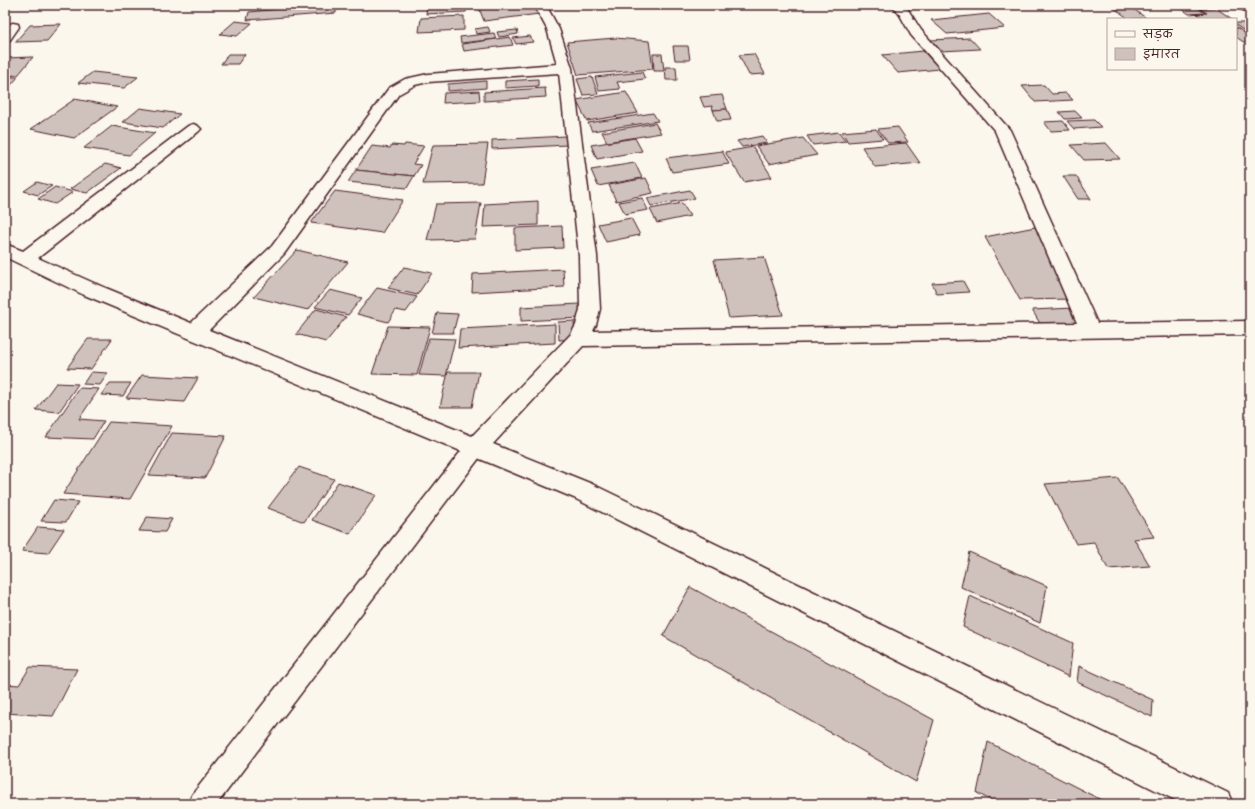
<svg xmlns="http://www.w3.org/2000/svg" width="1255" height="809" font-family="Pangolin,'Playpen Sans Deva',sans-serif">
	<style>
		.building { fill: #cfc2bc; stroke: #4a1f2b }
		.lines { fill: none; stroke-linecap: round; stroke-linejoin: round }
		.lane-casing { stroke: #4a1f2b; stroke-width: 3 }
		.street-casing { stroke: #4a1f2b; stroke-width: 3 }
		.lane { fill: #fbf7ec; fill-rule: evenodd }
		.street { fill: #fbf7ec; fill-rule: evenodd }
	</style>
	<rect width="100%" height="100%" fill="#fbf7ec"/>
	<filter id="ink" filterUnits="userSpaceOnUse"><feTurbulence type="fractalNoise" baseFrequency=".025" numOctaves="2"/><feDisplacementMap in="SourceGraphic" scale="8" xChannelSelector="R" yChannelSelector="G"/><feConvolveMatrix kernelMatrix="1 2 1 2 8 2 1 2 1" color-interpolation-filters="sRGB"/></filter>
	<g filter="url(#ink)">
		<g class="building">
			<polygon points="322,5 336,5 336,13 247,20 249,12"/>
			<polygon points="427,5 467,5 466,12 426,14"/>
			<polygon points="506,5 535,5 539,14 484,21 479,8"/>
			<polygon points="1110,5 1128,5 1146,18 1129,19"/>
			<polygon points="1177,5 1194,5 1205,13 1189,14"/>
			<polygon points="1216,8 1232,19 1203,19 1197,14 1207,13 1200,9"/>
			<polygon points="989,14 1005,28 947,34 931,20"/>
			<polygon points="464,16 464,30 419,32 421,18"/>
			<polygon points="235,21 252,23 237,36 220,34"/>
			<polygon points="1236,23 1250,23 1250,35 1236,25"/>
			<polygon points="61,24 47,41 15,42 30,25"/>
			<polygon points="488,27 490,32 476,34 475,29"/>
			<polygon points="1236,27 1250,37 1250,45 1248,45 1236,37"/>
			<polygon points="517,30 518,34 499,37 497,32"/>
			<polygon points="494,33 496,39 461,43 460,37"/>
			<polygon points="530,36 533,42 516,44 513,38"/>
			<polygon points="510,37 513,45 464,51 462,44"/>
			<polygon points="615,38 649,41 653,69 578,75 567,42"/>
			<polygon points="970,38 980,49 941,51 931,40"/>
			<polygon points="673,46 688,46 690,60 675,60"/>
			<polygon points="923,51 940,69 898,73 882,55"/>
			<polygon points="228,54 245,54 238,64 221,64"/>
			<polygon points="653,54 662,54 664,71 654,71"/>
			<polygon points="754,54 765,74 749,75 739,55"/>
			<polygon points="33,57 18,75 5,76 5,58"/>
			<polygon points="665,67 676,67 677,80 666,80"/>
			<polygon points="93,72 138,77 124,88 78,83"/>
			<polygon points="642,72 645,79 617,82 620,89 599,91 595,77"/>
			<polygon points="5,77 18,77 5,92"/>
			<polygon points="592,77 598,94 583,95 577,79"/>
			<polygon points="538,79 538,86 505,88 505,81"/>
			<polygon points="486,81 486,88 448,91 448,84"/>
			<polygon points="1044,85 1052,94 1066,93 1073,100 1035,102 1022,86"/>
			<polygon points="545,88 546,97 484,101 484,92"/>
			<polygon points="479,91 480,101 443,103 444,93"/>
			<polygon points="626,92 638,113 587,121 576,100"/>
			<polygon points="722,95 727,109 713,110 712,106 704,107 700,97"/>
			<polygon points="75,99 117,107 74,138 31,129"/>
			<polygon points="140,108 180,114 163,128 123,122"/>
			<polygon points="727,109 731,120 717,121 713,110"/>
			<polygon points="1075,111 1082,118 1065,119 1059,112"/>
			<polygon points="653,113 658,121 592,131 588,123"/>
			<polygon points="1094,120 1101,127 1074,129 1067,121"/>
			<polygon points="1063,121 1070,130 1051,131 1044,122"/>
			<polygon points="655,123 661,133 607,142 602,132"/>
			<polygon points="112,126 155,133 129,155 84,148"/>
			<polygon points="898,127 908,142 888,143 878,129"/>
			<polygon points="876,129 883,139 848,142 842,132"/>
			<polygon points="839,132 846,141 813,145 807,136"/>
			<polygon points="566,136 567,145 492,149 492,140"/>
			<polygon points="762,136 767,143 742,147 737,141"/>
			<polygon points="635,138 642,151 597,159 591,145"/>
			<polygon points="803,138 817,155 769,164 756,146"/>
			<polygon points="906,143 920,163 875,167 862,147"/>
			<polygon points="1106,143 1120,159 1084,160 1071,145"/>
			<polygon points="405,144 424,146 413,164 421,165 414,176 356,170 372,146 390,148 392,145 404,146"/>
			<polygon points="488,144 482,183 423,184 433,145"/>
			<polygon points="753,147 772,177 744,182 725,152"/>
			<polygon points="722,151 729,164 672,172 666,158"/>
			<polygon points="635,163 642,178 598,186 591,170"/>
			<polygon points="105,164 121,168 87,193 70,189"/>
			<polygon points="356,170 414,176 407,188 348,182"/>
			<polygon points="1063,176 1076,176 1091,199 1078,199"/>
			<polygon points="646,178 653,193 616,201 609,185"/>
			<polygon points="37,182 52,186 38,195 24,191"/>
			<polygon points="55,187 73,192 55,204 38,199"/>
			<polygon points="690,190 695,198 651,206 647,198"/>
			<polygon points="335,191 403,200 382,233 311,223"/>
			<polygon points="642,198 648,210 625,214 619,202"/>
			<polygon points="538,201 538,225 483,227 485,204"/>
			<polygon points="481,203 475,239 427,240 436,204"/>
			<polygon points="682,203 690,216 657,223 650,209"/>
			<polygon points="631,218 640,235 606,242 598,224"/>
			<polygon points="562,226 563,248 515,250 515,228"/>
			<polygon points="1035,227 1072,299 1020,300 985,237"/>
			<polygon points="297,250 348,262 308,310 254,297"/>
			<polygon points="764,257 783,315 729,318 714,260"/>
			<polygon points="404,267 432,273 417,295 388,288"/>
			<polygon points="563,269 564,287 472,292 473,274"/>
			<polygon points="963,281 969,292 937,294 932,283"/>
			<polygon points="377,288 417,297 406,312 396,310 388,322 357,314"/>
			<polygon points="330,290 362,298 348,315 315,307"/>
			<polygon points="580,304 581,318 521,321 521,307"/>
			<polygon points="1073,308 1083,323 1041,325 1032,310"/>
			<polygon points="316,309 346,317 326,342 296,334"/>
			<polygon points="437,313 458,314 453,333 432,333"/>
			<polygon points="574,321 575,339 559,340 558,322"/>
			<polygon points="555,324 555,343 458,348 460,329"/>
			<polygon points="388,326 430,327 417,375 372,374"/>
			<polygon points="429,338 455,339 446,376 419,375"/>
			<polygon points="88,339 112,339 91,369 67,368"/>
			<polygon points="91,372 108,373 100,385 83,384"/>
			<polygon points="448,372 479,372 472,407 440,407"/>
			<polygon points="142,375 198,378 184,402 126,398"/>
			<polygon points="56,383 78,384 59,412 36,410"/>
			<polygon points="110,383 131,383 123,396 101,395"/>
			<polygon points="79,388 99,389 79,419 104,421 93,439 46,437"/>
			<polygon points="109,422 172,426 130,499 63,494"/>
			<polygon points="172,433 226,436 205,478 149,475"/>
			<polygon points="299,467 334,479 304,522 268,508"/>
			<polygon points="1118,478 1154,537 1134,539 1150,566 1108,569 1094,542 1076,544 1045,484"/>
			<polygon points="338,482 376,495 350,534 312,520"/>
			<polygon points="54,500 78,502 66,522 41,521"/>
			<polygon points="147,517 172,519 165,532 139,531"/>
			<polygon points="38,527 64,529 48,553 22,551"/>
			<polygon points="969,552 1047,586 1040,623 961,587"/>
			<polygon points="690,587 934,720 916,782 663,636"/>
			<polygon points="970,596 1073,643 1069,677 963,627"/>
			<polygon points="1079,666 1153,700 1152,717 1077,682"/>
			<polygon points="30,667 77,669 53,716 5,713 5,684 19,685"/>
			<polygon points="988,742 1109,804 998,804 977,793"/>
		</g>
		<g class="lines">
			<defs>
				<polygon id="lane" points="476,439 483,441 485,447 483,453 217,804 188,804 192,795 469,441"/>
				<g id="street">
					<path d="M 534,5 L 546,5 L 559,29 L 572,68 L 597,256 L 600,309 L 596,325 L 593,331 L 1077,323 L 995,131 L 911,35 L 900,15 L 892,5 L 905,5 L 921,30 L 1010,130 L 1097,323 L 1250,321 L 1250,335 L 583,346 L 493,444 L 592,484 L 1228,793 L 1233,804 L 1183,804 L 574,498 L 82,294 L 5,257 L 5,244 L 23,251 L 188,126 L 193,124 L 198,126 L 201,129 L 198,132 L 38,258 L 96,284 L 191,323 L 272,246 L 389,88 L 405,79 L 428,74 L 557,64 L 547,29 ZM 559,73 L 579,256 L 580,309 L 576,325 L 571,334 L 472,436 L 209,330 L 284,254 L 399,94 L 415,85 L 428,82 Z"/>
					<polygon points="1235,5 1250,5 1250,12 1237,8"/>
					<path d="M 13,23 L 18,24 L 19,27 L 10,40 L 5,41 C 5,33 3,26 13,23 Z"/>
				</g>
			</defs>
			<use href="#lane" class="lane-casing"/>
			<use href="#street" class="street-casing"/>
			<use href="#lane" class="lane"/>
			<use href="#street" class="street"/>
		</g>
	</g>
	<rect width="1255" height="809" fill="none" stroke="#fbf7ec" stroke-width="20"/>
	<rect x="10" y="10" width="1235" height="789" fill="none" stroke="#4a1f2b" stroke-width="1.5" filter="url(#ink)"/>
	<rect x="1107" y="18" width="130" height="52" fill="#fbf7ec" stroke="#b4a19f"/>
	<rect x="1115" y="31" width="20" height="6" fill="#fbf7ec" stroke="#b4a19f"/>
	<text x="1143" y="38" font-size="12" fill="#4a1f2b">सड़क</text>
	<rect x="1115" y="48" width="20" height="12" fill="#cfc2bc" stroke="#b4a19f"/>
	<text x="1143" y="58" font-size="12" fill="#4a1f2b">इमारत</text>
</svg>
